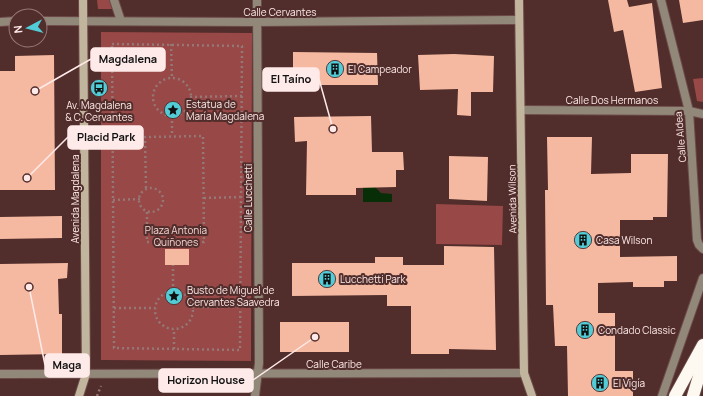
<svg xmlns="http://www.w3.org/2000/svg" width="703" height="396" font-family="Manrope,sans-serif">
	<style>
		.green { fill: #984846 }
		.water { fill: #082e08 }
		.building { fill: #f5b9a1 }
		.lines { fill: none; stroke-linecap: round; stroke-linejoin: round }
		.street-casing { stroke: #6d4b49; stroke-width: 10 }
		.secondary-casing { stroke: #6d4b49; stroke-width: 10 }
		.highway-casing { stroke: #6d4b49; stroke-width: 14 }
		.path { stroke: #957776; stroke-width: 2.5; stroke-dasharray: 2 3; stroke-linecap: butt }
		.street { stroke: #918879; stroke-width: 8 }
		.secondary { stroke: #c2b59d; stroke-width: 8 }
		.highway { stroke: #fdf9f1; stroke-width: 12 }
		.labels { text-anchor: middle; stroke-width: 4; stroke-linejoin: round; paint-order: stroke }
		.street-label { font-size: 10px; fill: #feeae9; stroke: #512d2b }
		.poi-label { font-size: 10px; fill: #feeae9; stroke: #512d2b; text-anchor: start }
		.park-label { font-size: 10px; fill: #f1d5d3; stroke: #512d2b }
		.leader { fill: none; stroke: #feeae9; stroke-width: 1.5 }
		.callout-dot { fill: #feeae9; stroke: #512d2b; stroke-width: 1.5 }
		.callout { fill: #feeae9; stroke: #feeae9; stroke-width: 1.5 }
		.callout-label { font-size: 11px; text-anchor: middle; font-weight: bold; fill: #111 }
	</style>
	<rect width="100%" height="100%" fill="#512d2b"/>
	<g class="green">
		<polygon points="97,0 109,0 112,9 98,9"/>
		<polygon points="101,32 252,33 251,361 101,360"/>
		<polygon points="703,78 703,102 697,101 693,79"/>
		<polygon points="436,204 503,206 502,245 436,244"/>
	</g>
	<polygon class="water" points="363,187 375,187 381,193 392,194 392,202 363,202"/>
	<g class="building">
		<polygon points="608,0 627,0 629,7 652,3 662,88 635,92 623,30 614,32"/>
		<polygon points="679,0 703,0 703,20 683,23"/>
		<polygon points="293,52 377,53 378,85 293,85"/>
		<polygon points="454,54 494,56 493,92 471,92 471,116 457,115 458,89 420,90 418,55"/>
		<polygon points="54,55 55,190 0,190 0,71 15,71 15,56"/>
		<polygon points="371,116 372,152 403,152 404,170 396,170 396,187 356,188 356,195 306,195 307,141 295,142 294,117"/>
		<polygon points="547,137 592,137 591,174 631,173 631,154 668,154 667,217 653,217 653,220 620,220 620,257 677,256 677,281 664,281 664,287 633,287 633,282 598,283 598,313 615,313 615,371 633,371 633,396 568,396 567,346 555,346 553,305 546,305 545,190 548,190"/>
		<polygon points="449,156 488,157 487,201 449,199"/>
		<polygon points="62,216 62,238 0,239 0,217"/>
		<polygon points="444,246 494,247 496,350 449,349 449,354 411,354 411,306 387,306 387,295 292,296 292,263 375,263 375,257 403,257 403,265 444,265"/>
		<rect x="165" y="249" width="24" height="16"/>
		<polygon points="68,263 67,278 58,279 59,314 62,314 62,354 0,355 0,264"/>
		<rect x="280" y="322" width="69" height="30"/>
	</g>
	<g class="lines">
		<defs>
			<g id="street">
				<polyline points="114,0 121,21"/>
				<polyline points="661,0 689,111 697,240 699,245 703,249"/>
				<polyline points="40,21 257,22 519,20"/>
				<polyline points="0,22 16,21"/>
				<polyline points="521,110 689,111 703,114"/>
				<polyline points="0,374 524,373"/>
				<polyline points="255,396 259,363 257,0"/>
				<polyline points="662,396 703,278"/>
			</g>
			<g id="secondary">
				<polyline points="519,0 524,373 532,396"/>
				<polyline points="79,396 86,374 83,0"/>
			</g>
			<g id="highway">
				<polyline points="675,396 703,345"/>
				<polyline points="693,396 703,363"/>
			</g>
		</defs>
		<use href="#street" class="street-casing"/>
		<use href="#secondary" class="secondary-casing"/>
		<use href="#highway" class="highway-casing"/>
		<g class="path">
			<polygon points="112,44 242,46 240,350 114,348"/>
			<polyline points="171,44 172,78"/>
			<circle cx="172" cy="97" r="19"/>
			<polyline points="190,97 242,96"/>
			<polyline points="172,116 172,136"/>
			<circle cx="151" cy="200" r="12"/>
			<polyline points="146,188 145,137 203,136 204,242 147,242 147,211"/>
			<polyline points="204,198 241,197"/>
			<polyline points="113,200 140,199"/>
			<polyline points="173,291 173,265"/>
			<circle cx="174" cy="310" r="19"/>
			<polyline points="192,307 240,307"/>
			<polyline points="114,308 155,308"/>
			<polyline points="174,349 174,329"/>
			<polyline points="97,396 101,386"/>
		</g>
		<use href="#street" class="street"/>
		<use href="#secondary" class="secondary"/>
		<use href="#highway" class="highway"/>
	</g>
	<defs>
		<symbol id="building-disc" viewBox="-11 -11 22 22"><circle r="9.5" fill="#52ccd6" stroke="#512d2b"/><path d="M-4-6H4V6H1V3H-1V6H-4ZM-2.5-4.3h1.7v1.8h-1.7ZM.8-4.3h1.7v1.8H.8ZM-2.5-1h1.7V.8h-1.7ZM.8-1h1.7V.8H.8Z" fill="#111"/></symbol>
		<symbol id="bus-disc" viewBox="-11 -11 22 22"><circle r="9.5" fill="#52ccd6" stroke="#512d2b"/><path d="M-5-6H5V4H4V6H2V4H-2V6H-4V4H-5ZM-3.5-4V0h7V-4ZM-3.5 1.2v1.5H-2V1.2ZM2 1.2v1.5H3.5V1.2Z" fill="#111"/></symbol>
		<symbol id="sight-disc" viewBox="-11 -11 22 22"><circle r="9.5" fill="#52ccd6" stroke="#512d2b"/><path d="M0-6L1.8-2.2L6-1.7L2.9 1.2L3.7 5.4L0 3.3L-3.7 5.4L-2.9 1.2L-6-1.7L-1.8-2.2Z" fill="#111"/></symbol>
	</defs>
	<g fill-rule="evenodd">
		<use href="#building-disc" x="325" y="59" width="20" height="20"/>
		<use href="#bus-disc" x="89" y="78" width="20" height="20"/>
		<use href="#sight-disc" x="163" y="100" width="20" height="20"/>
		<use href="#building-disc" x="573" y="230" width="20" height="20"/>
		<use href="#building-disc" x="317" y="269" width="20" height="20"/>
		<use href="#sight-disc" x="164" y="286" width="20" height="20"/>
		<use href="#building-disc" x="575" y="320" width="20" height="20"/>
		<use href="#building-disc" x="590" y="373" width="20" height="20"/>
	</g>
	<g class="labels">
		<g class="street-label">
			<text x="280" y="16">Calle Cervantes</text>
			<text x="612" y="104">Calle Dos Hermanos</text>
			<text transform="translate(680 137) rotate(-95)" y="4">Calle Aldea</text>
			<text transform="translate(248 198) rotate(-90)" y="4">Calle Lucchetti</text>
			<text transform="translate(75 199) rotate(-90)" y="4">Avenida Magdalena</text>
			<text transform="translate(512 199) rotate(-91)" y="4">Avenida Wilson</text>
			<text x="334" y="368">Calle Caribe</text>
		</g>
		<g class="poi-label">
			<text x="348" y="73">El Campeador</text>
			<text x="186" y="108">Estatua de<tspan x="186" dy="12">María Magdalena</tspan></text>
			<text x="99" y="109" text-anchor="middle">Av. Magdalena<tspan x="99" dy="12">&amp; C. Cervantes</tspan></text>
			<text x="596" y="244">Casa Wilson</text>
			<text x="340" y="283">Lucchetti Park</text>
			<text x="187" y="294">Busto de Miguel de<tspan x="187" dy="12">Cervantes Saavedra</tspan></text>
			<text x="598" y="334">Condado Classic</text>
			<text x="613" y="387">El Vigía</text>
		</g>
		<g class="park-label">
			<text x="176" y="234">Plaza Antonia<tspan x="176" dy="12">Quiñones</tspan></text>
		</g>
	</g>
	<path class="leader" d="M35 91L91 59M333 129L319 79M27 178L68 137M29 287L45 365M315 337L253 380"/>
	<g class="callout-dot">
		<circle cx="35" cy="91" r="4"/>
		<circle cx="333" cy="129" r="4"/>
		<circle cx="27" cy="178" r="4"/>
		<circle cx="29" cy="287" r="4"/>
		<circle cx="315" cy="337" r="4"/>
	</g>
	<g class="callout">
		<rect x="91" y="48" width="74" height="23" rx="4"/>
		<rect x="263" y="68" width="56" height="23" rx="4"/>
		<rect x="68" y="126" width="75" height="23" rx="4"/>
		<rect x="45" y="354" width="44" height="23" rx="4"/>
		<rect x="159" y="369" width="94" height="23" rx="4"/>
	</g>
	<g class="callout-label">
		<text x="128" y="63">Magdalena</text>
		<text x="291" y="83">El Taíno</text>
		<text x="106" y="141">Placid Park</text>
		<text x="67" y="369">Maga</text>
		<text x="206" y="384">Horizon House</text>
	</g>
	<g transform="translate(28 28) rotate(263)"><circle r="19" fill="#512d2b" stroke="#967977"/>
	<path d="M0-3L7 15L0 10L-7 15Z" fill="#52ccd6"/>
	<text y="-6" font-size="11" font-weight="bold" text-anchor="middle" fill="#feeae9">N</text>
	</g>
</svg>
